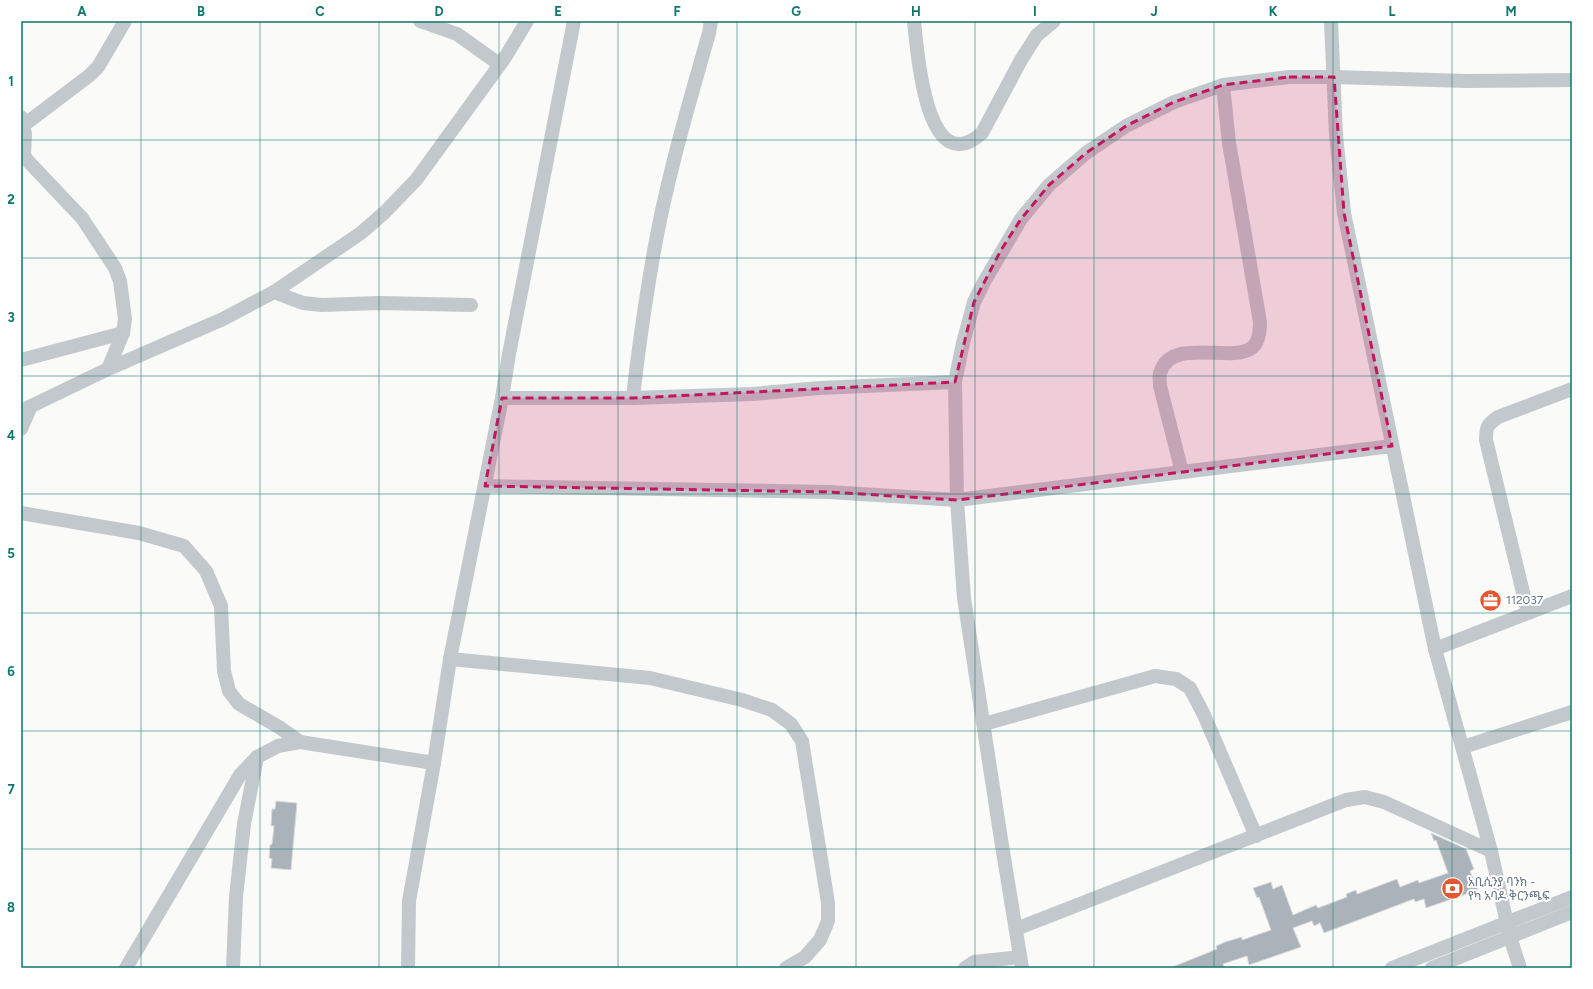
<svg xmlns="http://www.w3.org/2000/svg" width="1593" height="989" font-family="Figtree,'Noto Sans Ethiopic',sans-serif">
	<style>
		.building { fill: #aab3b9; stroke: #dcdcda }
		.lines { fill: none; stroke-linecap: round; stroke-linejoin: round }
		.minor { stroke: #c3c8cc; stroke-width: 14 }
		.marked { fill: #c2185b; fill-opacity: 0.2; stroke: #c2185b; stroke-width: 3; stroke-dasharray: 8 5; stroke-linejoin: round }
		.grid { fill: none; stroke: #0f766e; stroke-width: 1; stroke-opacity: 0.55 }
		.labels { text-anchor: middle; stroke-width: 4; stroke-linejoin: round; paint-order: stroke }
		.poi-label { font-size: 12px; fill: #657683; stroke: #fff; text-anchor: start }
		.neatline { fill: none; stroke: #0f766e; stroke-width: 1.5 }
		.grid-label { font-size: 13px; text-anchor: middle; font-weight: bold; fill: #0f766e }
	</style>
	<rect width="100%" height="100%" fill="#fafaf8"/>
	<g class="building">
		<polygon points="276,801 297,803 291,870 271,868 272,859 269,858 270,845 272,844 274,826 271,826 272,809 275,809"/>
		<polygon points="1431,833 1466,849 1474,869 1470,871 1478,890 1426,908 1424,899 1415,902 1414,899 1324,933 1320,923 1314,926 1312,921 1293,928 1301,947 1249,965 1247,956 1223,964 1225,968 1170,968 1217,949 1216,946 1225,942 1242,937 1242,940 1271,930 1259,897 1257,898 1253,888 1271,882 1273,889 1282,885 1293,915 1316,905 1318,908 1347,897 1346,894 1356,890 1357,894 1397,879 1400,887 1418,880 1419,883 1448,873 1436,840 1434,841"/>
	</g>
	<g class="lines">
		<g class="minor">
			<polyline points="420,21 457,34 499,64"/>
			<path d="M 914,21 C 917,50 926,183 982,133 L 1021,60 L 1037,35 L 1054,21"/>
			<polyline points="1331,21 1336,135 1344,213 1435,649 1491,851 1510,937 1520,968"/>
			<polyline points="21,117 25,134 24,155 27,160 82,218 115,268 120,281 125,319 123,333 108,369"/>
			<polyline points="24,125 90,75 98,67 125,21"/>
			<polyline points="274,292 303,303 322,305 379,303 471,305"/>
			<polyline points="21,360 123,333"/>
			<polyline points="502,398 633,398 752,394 820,388 955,382"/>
			<path d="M 633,398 C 638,351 645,304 653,257 C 666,181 688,107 709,33 L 711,21"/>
			<polyline points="21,411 108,369 223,319 274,292 361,233 384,213 416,180 506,56 527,21"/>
			<polyline points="21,429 31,406"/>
			<path d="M 1182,472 L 1160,386 C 1160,382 1159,377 1160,373 C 1171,337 1229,362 1250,349 C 1259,344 1260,332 1260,322 L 1229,143 L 1223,85"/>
			<polyline points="485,486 829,492 957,500 1392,446"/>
			<polyline points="21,513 139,533 184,546 206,571 221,606 224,671 229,691 239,704 279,727 300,742"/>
			<path d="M 1528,613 L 1486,440 C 1486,427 1487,425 1498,417 L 1572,389"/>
			<polyline points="1435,649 1572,596"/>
			<polyline points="450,659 650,678 742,700 772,710 791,724 802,741 828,903 828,921 820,940 805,957 786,968"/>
			<polyline points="984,724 1155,676 1176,679 1190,688 1204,715 1256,836"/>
			<polyline points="1463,747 1572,712"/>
			<polyline points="1016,929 1346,800 1365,797 1384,802 1491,851"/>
			<polyline points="126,968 240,775 257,757 278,746 300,742 434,763"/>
			<polyline points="233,968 236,897 244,824 257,757"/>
			<polyline points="408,968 409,901 434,763 450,659 502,398 509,354 574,21"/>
			<polyline points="965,968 974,962 1020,957"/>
			<polyline points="1022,968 1000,833 964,598 957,500 955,382 963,343 974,302 984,282 1021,219 1049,185 1086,153 1126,126 1174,102 1223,85 1289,77 1334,77 1467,81 1572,80"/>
			<polyline points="1392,968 1572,897"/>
			<polyline points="1432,968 1572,912"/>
		</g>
	</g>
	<path class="marked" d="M 1289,77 L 1334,77 L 1344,213 L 1392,446 L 957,500 L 829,492 L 485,486 L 502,398 L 633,398 L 955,382 L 974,302 L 1001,250 L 1021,219 L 1049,185 L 1086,153 L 1126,126 L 1174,102 L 1223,85 Z"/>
	<path class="grid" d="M 141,21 L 141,968M 260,21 L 260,968M 379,21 L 379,968M 499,21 L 499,968M 618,21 L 618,968M 737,21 L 737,968M 856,21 L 856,968M 975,21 L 975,968M 1094,21 L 1094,968M 1214,21 L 1214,968M 1333,21 L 1333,968M 1452,21 L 1452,968M 21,140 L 1572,140M 21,258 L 1572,258M 21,376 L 1572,376M 21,494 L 1572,494M 21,613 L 1572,613M 21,731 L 1572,731M 21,849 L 1572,849"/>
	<defs>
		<symbol id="office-disc" viewBox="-11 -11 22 22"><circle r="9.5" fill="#e4572e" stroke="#fff"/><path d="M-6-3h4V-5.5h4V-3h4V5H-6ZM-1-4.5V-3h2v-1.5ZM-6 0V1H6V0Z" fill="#fff"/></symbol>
		<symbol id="bank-disc" viewBox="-11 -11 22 22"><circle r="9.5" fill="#e4572e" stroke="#fff"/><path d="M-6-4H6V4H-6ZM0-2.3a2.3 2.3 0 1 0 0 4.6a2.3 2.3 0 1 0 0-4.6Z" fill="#fff"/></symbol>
	</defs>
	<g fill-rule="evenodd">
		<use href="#office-disc" x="1478" y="588" width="25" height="25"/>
		<use href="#bank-disc" x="1440" y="876" width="25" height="25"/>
	</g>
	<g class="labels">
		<g class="poi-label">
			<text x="1506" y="604">112037</text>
			<text x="1468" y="886">አቢሲንያ ባንክ -<tspan x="1468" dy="14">የካ አባዶ ቅርንጫፍ</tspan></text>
		</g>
	</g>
	<rect width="1593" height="989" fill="none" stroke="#ffffff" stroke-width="44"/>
	<rect x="22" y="22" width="1549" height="945" class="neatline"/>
	<g class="grid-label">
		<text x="82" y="16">A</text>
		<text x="201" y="16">B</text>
		<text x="320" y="16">C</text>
		<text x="439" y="16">D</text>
		<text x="558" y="16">E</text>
		<text x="677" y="16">F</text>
		<text x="796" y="16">G</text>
		<text x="916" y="16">H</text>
		<text x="1035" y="16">I</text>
		<text x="1154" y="16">J</text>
		<text x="1273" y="16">K</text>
		<text x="1392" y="16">L</text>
		<text x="1511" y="16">M</text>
		<text x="11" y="86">1</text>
		<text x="11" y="204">2</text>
		<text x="11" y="322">3</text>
		<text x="11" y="440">4</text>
		<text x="11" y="558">5</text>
		<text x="11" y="676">6</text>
		<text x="11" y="794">7</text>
		<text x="11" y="912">8</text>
	</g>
</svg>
